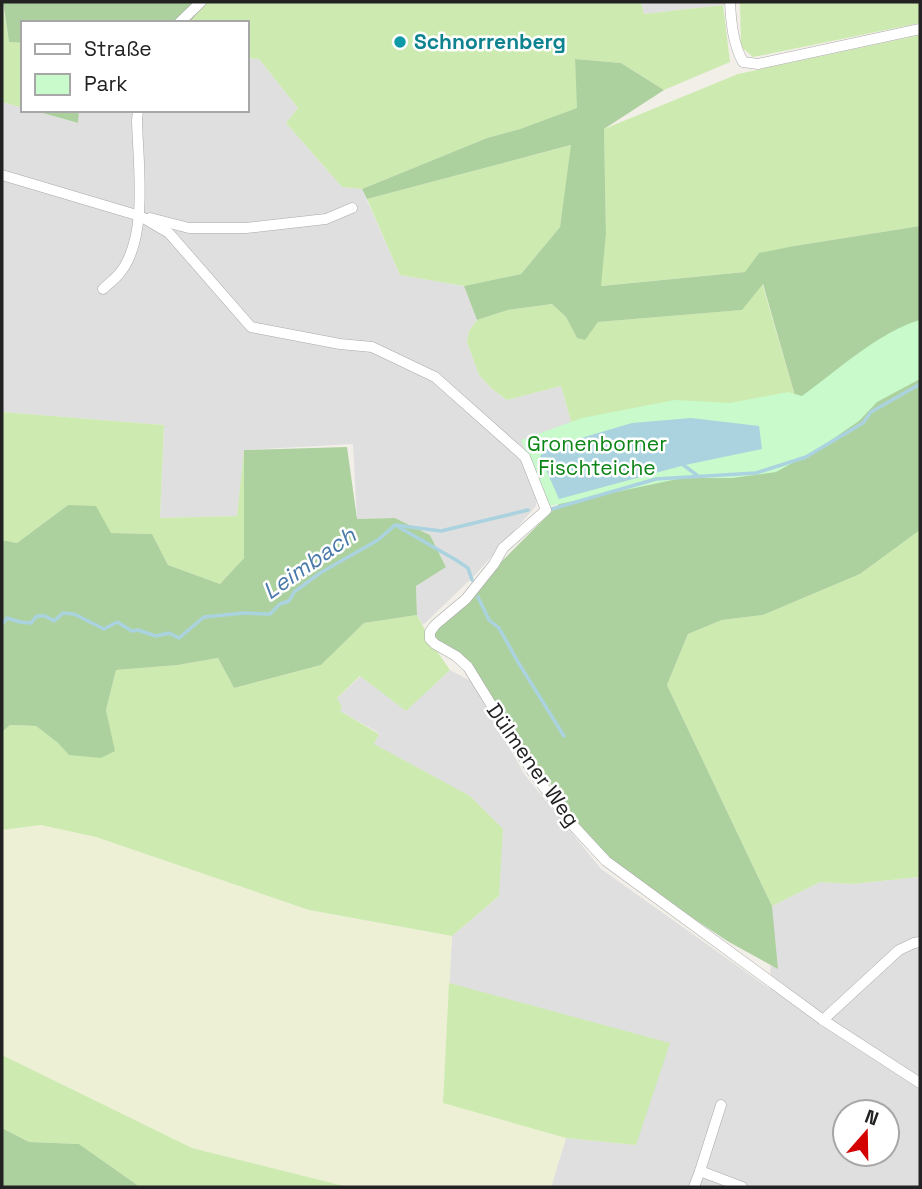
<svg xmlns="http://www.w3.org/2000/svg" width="922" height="1189" font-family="'Space Grotesk',sans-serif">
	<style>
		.residential { fill: #e0dfdf; fill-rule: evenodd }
		.farmland { fill: #eef0d5 }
		.grass { fill: #cdebb0 }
		.forest { fill: #add19e }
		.park { fill: #c8facc }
		.water { fill: #aad3df }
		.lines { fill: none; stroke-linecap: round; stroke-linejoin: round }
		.stream { stroke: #aad3df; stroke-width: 3.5 }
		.minor-casing { stroke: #a9a9a9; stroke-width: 11 }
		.minor { stroke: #fff; stroke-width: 10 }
		.culture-dot { fill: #0f9aa8; stroke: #fff; stroke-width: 2.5 }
		.labels { text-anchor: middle; stroke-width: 5; stroke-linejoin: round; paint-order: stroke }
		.culture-label { font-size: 21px; font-weight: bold; fill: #0d838f; stroke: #fff; text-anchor: start }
		.park-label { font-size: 21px; fill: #0c8416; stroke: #fff }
		.street-label { font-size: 21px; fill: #222; stroke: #fff }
		.water-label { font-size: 23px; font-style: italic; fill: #4a7aab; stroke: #fff }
	</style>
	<rect width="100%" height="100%" fill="#f2efe9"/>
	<g class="residential">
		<polygon points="641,2 740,2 740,3 644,14"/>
		<polygon points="247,58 259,59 298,108 286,123 342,187 362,189 400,275 464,286 477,320 469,331 467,342 479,375 491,388 507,400 561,386 575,435 537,450 536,506 475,575 423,625 417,615 416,586 446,566 430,535 395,518 357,519 353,444 245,450 237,516 160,518 164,425 2,412 2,102 23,108 23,110 32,110 77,123 79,110 247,110"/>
		<path d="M 450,670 L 471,681 L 525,775 L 601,869 L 770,989 L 772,906 L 820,882 L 852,884 L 920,877 L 920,1187 L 551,1187 L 566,1138 L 636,1145 L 503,999 L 449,983 L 452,936 L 499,896 L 374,744 L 379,733 L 340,711 L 337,698 L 361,676 L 406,710 ZM 845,1112 L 887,1112 L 887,1154 L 845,1154 Z"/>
	</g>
	<polygon class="farmland" points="41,825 96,837 309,910 452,936 443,1103 566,1138 551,1187 348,1187 192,1148 2,1055 2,830"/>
	<g class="grass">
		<polygon points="2,2 9,42 23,43 23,108 2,102"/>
		<polygon points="207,2 641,2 644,14 723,5 730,62 664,90 621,63 575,59 578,108 520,129 487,138 362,189 342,187 286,123 298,108 259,59 247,58 247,23 189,23"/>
		<polygon points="740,2 920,2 920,23 753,57 741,47"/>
		<polygon points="920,35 920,226 794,246 745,272 600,286 606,234 604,129 738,74"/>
		<polygon points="572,145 560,227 521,274 464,286 400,275 367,199"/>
		<polygon points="762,283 801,417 575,435 561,386 507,400 491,388 479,375 467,342 469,331 477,320 508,310 552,304 566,317 577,338 589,334 598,322 741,310"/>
		<polygon points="2,412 164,425 160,518 237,516 244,450 244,558 220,584 168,565 152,534 111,533 68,505 17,543 2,540"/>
		<polygon points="920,530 920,877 852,884 820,882 772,906 667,685 688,634 722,620 763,615 860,574"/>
		<polygon points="417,615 434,647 450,670 406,711 360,676 337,698 342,707 340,711 379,734 374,744 470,796 503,829 499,896 452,936 309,910 96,837 41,825 2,830 2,732 10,725 36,726 58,743 69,754 114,751 106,710 116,670 178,665 218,658 234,688 321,665 364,623"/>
		<polygon points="449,983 670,1043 636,1145 566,1138 443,1103"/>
		<polygon points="2,1055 192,1148 348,1187 140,1187 79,1144 29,1142 2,1128"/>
	</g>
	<g class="forest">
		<polygon points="3,2 207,2 189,23 23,23 23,43 9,42"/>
		<polygon points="575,59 621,63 664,90 604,129 606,234 601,286 745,272 759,253 794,246 920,226 920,530 860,574 763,615 722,620 688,634 667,685 772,906 778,969 729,942 606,861 474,677 435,644 435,625 497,566 563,500 801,417 763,284 742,310 598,322 585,340 577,338 566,317 552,304 508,310 477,320 464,286 521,274 560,227 571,145 367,199 362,189 487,138 520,129 577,108"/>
		<polygon points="32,110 79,110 78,123"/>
		<polygon points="347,447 357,519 395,518 430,535 446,567 416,586 417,615 364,623 321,665 234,688 218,658 178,665 116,670 106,710 115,751 101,758 69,755 58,743 36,726 10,725 2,732 2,540 17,543 68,505 96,506 111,533 152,534 168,565 220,584 244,558 244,450"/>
		<polygon points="2,1128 29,1142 79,1144 140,1187 2,1187"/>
	</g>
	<path class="park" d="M 920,320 L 920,379 L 877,402 L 859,421 L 821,447 L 776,472 L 732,478 L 682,478 L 550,506 L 521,440 L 582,418 L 675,400 L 730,403 L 788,392 L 802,396 C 835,372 882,330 920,320 Z"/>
	<polygon class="water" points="691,418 759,426 762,449 685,465 559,499 540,456 547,449 581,438 632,423"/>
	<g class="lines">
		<g class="stream">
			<polyline points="682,464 698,476"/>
			<polyline points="552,509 656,479 756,473 806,457 863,423 871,412 920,384"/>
			<polyline points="397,526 456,560 468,568 472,580"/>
			<polyline points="478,597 489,620 499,628 518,662 564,736"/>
			<polyline points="2,624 7,618 20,622 31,623 37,616 45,616 54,621 63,613 74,614 104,629 117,622 132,631 138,630 156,636 169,633 179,638 204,617 244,613 270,614 280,604 289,601 294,592 320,573 378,540 395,525 441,531 528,510"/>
		</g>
		<defs>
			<g id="minor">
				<path d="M 730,2 C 731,22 733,44 743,62 L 758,64 L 920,29"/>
				<polyline points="179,23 201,2"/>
				<polyline points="2,175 140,216 169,233 251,327 340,344 372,347 435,377 525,457 546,510 503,548 494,564 466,599 435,625 430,632 430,639 435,644 456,656 468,667 532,771 569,821 606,861 823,1020 920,1083"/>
				<polyline points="150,218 189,228 246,228 326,219 352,208"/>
				<path d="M 103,289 C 108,284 114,280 119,274 C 149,239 138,164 137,121 L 138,110"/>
				<polyline points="823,1020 899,950 914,943 920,942"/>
				<polyline points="721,1105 700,1171 742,1187"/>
				<polyline points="694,1187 700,1171"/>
			</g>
		</defs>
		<use href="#minor" class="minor-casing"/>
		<use href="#minor" class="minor"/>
	</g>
	<circle class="culture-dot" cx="400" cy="42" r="7"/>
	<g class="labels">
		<g class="culture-label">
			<text x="414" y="49">Schnorrenberg</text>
		</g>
		<g class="park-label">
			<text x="597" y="451">Gronenborner<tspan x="597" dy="24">Fischteiche</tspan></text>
		</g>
		<g class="street-label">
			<text transform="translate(533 765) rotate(55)" y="7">Dülmener Weg</text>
		</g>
		<g class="water-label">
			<text transform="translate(309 563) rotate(-35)" y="8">Leimbach</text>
		</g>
	</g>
	<rect width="922" height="1189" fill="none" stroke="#222222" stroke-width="7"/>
	<rect x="21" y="21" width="228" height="91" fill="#ffffff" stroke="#a7a7a7" stroke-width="2"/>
	<rect x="35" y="44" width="35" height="10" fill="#ffffff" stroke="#a7a7a7" stroke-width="2"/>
	<text x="84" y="56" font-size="21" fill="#222222">Straße</text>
	<rect x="35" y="74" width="35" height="21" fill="#c8facc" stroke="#a7a7a7" stroke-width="2"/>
	<text x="84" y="91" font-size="21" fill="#222222">Park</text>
	<g transform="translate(866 1133) rotate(20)"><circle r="33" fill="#ffffff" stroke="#a7a7a7" stroke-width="2"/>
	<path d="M0-5L12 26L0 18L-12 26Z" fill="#d40000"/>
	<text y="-10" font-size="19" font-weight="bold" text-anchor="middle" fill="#222222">N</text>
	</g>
</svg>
